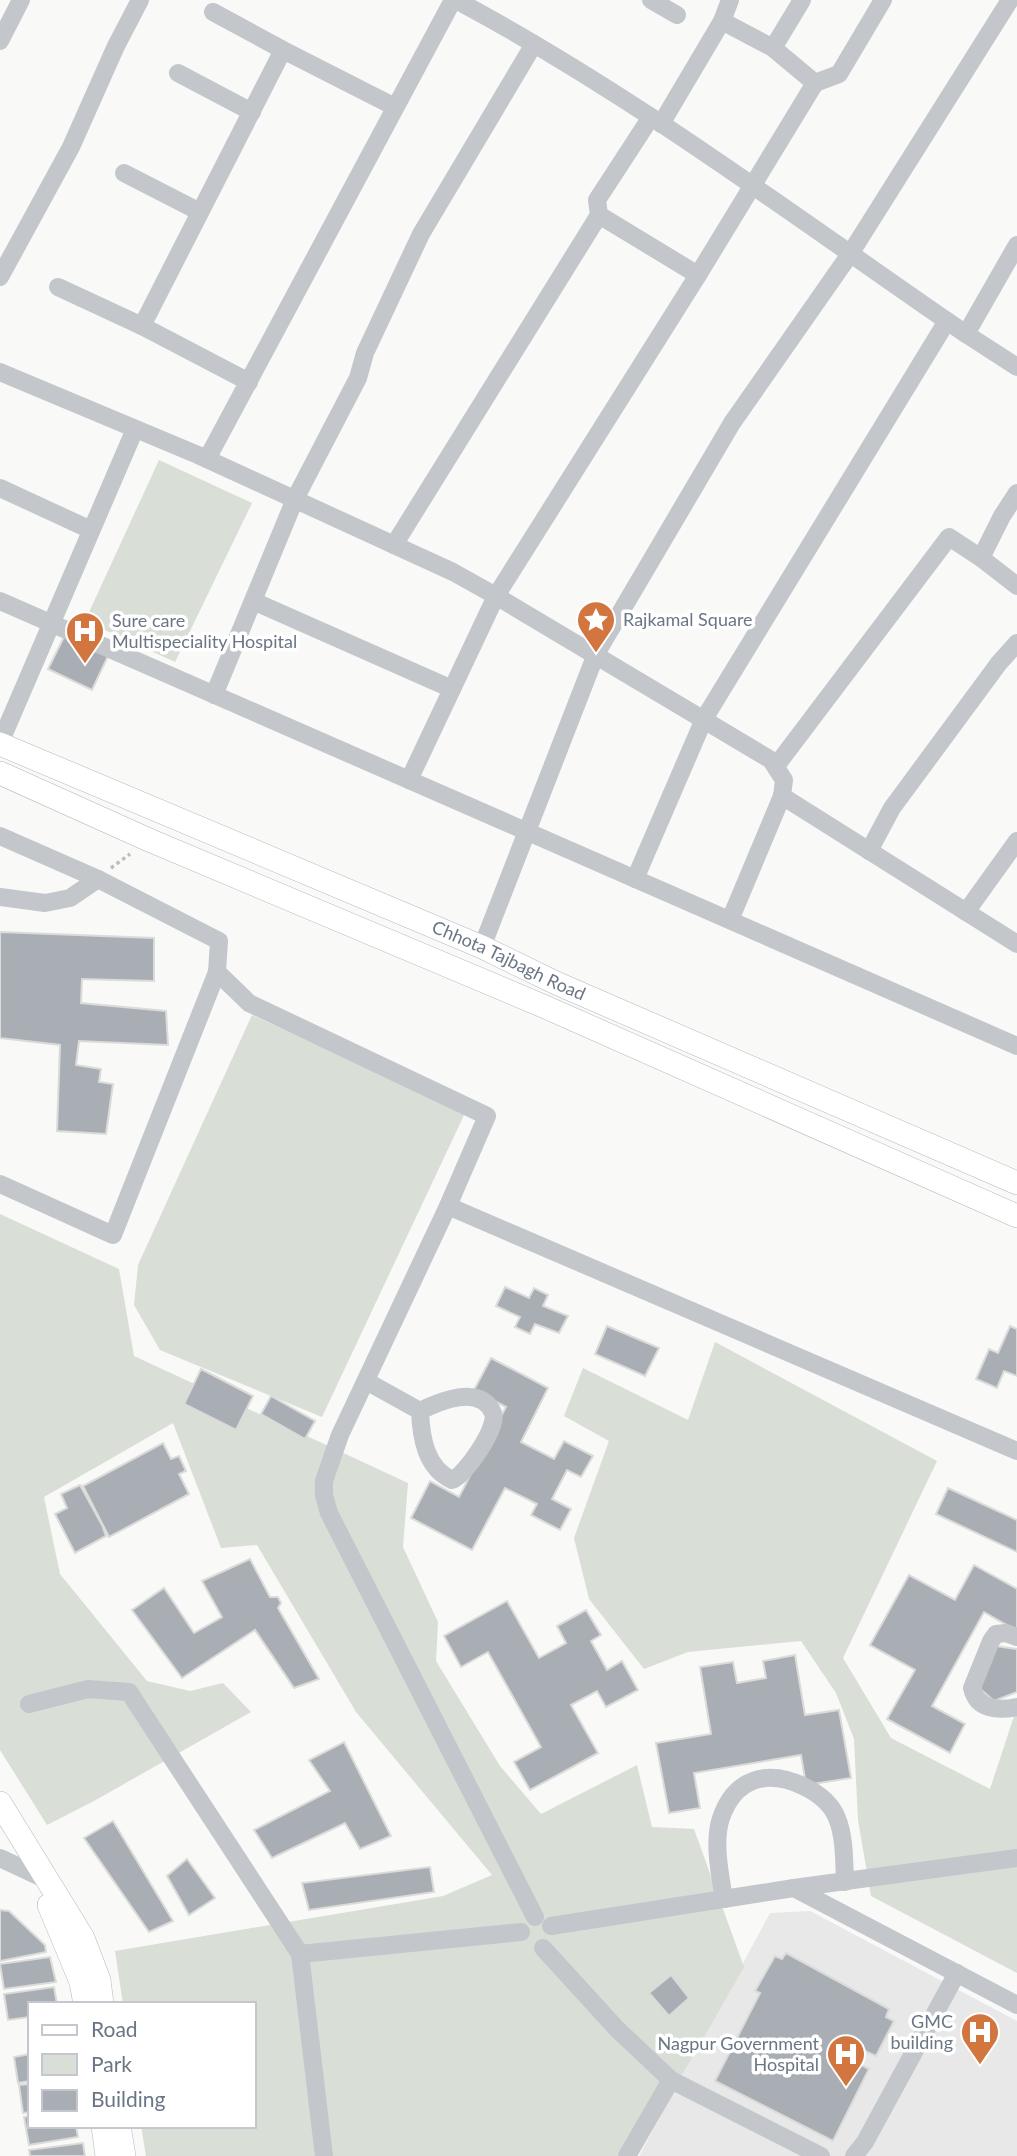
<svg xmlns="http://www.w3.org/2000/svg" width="1017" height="2156" font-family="Lato,sans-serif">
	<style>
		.built { fill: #e7e8e7 }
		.green { fill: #d9ded7 }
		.building { fill: #a9aeb5; stroke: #dbdbd9; stroke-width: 2 }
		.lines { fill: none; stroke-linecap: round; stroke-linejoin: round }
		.major-casing { stroke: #b4b8bc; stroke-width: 24 }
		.path { stroke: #bbbdc0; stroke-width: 3.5; stroke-dasharray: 3.5 3.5; stroke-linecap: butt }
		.minor { stroke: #c3c6ca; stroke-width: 18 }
		.major { stroke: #fff; stroke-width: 23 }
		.labels { text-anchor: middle; stroke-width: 7; stroke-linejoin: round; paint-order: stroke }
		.poi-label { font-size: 18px; fill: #6b7685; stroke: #fff; text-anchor: start }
		.street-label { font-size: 18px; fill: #6b7685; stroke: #fff }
	</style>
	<rect width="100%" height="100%" fill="#f9f9f7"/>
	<polygon class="built" points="810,1911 1017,2021 1017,2156 639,2156 770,1913"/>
	<g class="green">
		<polygon points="159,460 252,503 175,662 85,621"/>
		<polygon points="252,1015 465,1113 322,1417 160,1350 134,1305 138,1265"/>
		<polygon points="0,1214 119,1269 134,1356 408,1483 403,1547 438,1622 436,1661 500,1766 541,1814 637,1765 652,1827 694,1829 744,1967 636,2156 146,2156 141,2126 254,2126 254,2004 123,2004 115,1951 443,1896 492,1875 356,1712 257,1545 221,1548 173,1423 44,1497 60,1574 147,1681 190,1691 223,1683 251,1712 94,1801 47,1825 0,1750"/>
		<polygon points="715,1342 937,1461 843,1658 891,1738 990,1789 1017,1707 1017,1973 871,1896 858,1820 854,1739 836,1693 801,1641 688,1652 644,1669 589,1599 574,1538 609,1441 564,1416 583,1368 688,1420"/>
	</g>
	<g class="building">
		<polygon points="66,633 109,654 92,690 48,669"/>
		<polygon points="0,932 154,938 154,981 82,979 81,1003 166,1011 168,1045 79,1041 76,1065 101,1069 99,1082 113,1084 106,1134 57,1131 60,1045 0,1038"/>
		<polygon points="505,1287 529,1298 534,1288 548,1295 543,1306 568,1316 559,1333 535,1324 530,1334 515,1327 520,1317 496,1306"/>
		<polygon points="607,1326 659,1348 645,1376 595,1354"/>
		<polygon points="1010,1326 1017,1329 1017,1376 1004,1371 997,1388 976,1379 989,1349 998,1353"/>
		<polygon points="491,1358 548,1388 521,1442 554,1459 564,1441 593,1456 581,1477 567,1470 552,1499 571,1509 560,1530 531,1515 537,1504 505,1488 472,1550 411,1518 430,1481 459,1497 506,1407 474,1390"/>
		<polygon points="201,1369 253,1396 236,1430 184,1404"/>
		<polygon points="271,1396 315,1421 305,1439 261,1414"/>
		<polygon points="163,1443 171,1459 179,1456 186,1471 179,1474 189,1494 109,1537 83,1486"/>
		<polygon points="80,1485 102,1525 106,1536 75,1553 55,1514 67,1508 61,1494"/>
		<polygon points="948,1488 1017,1520 1017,1552 936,1514"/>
		<polygon points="250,1559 270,1597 278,1597 281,1603 278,1608 319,1679 294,1688 255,1630 182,1678 132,1610 164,1588 194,1633 222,1617 202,1581"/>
		<polygon points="974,1565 1017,1589 1017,1631 984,1612 932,1706 965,1724 950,1753 887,1719 915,1670 870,1645 909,1575 955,1600"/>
		<polygon points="507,1601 539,1658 566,1643 557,1626 586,1610 601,1635 591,1641 607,1670 622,1661 638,1690 606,1707 597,1691 571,1705 598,1753 530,1790 514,1762 541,1747 488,1652 461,1667 444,1636"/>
		<polygon points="995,1646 1017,1649 1017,1692 994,1701 978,1687"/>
		<polygon points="795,1655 805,1715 839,1710 851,1778 806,1785 801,1755 694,1773 700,1808 669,1813 656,1743 711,1734 700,1667 733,1662 737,1683 766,1678 763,1661"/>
		<polygon points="344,1742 391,1836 360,1849 345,1823 272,1858 254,1830 330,1791 309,1760"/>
		<polygon points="113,1821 173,1921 149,1932 84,1838"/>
		<polygon points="187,1859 215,1898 189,1915 167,1876"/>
		<polygon points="430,1867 434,1892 309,1910 302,1883"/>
		<polygon points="0,1910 9,1911 45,1945 46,1952 0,1961"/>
		<polygon points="786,1953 889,2009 886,2017 894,2021 876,2056 865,2051 858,2063 869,2069 833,2141 715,2081 760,1993 755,1991 775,1956 782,1959"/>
		<polygon points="50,1957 56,1982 4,1989 0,1964"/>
		<polygon points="671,1975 689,1998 669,2016 649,1993"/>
		<polygon points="54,1987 57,2004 30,2004 30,2017 8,2020 4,1994"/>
		<polygon points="30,2054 30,2081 18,2083 14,2057"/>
		<polygon points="30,2084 30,2112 23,2113 19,2085"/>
		<polygon points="30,2116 30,2126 76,2126 78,2137 29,2145 24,2117"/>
		<polygon points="83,2143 85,2156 30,2156 29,2150"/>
	</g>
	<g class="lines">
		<defs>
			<g id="major">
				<path id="s1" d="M 0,744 L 482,947 L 556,983 L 1017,1183"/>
				<polyline points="0,773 149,840 543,1006 1017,1216"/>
				<polyline points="0,1803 83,1938 99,1980 102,2004"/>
				<polyline points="49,1905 81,1982 85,2004"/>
				<polyline points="103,2126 107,2156"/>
				<polyline points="119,2126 124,2156"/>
			</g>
		</defs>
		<use href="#major" class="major-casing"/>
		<polyline class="path" points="111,868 130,854"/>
		<g class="minor">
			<path d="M 456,0 C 628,92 786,210 947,321"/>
			<polyline points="651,0 677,15"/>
			<polyline points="730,0 722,21 773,48 815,83 839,74 883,0"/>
			<polyline points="213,12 283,50"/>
			<polyline points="0,41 21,0"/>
			<polyline points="773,48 802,0"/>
			<polyline points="178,73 252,112"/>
			<polyline points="661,124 722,21"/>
			<polyline points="124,173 200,212"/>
			<polyline points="599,215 597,200 651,117"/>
			<polyline points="698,275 815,83"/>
			<polyline points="0,277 71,147 116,46 140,0"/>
			<polyline points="58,287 142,326"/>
			<polyline points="966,334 1017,367"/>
			<polyline points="0,372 198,455 453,572 496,596 771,760 784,780 782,796 1017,944"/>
			<polyline points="249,382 142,326 283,50 395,107"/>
			<polyline points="207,459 453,0"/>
			<polyline points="0,488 91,530"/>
			<polyline points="394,545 599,215 698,275 496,596 409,780"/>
			<polyline points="981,558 1002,516 1017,493"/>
			<polyline points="0,601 1017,1046"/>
			<polyline points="253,601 452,689"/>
			<polyline points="214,695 295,499 358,378 365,353 421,234 534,44"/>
			<polyline points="0,743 135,429"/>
			<polyline points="776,766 949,537 981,558 1017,586"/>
			<polyline points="0,836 98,879 219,941 217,972 113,1235 0,1184"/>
			<polyline points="869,851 892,808 999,663 1017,643"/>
			<polyline points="635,879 704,719 947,321 966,334 1017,245"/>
			<polyline points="0,897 45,903 70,898 98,879"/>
			<polyline points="966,912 1017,841"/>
			<polyline points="730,920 782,796"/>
			<polyline points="482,947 596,654 732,423 850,254 1010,0"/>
			<polyline points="217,972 249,1003 487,1116 448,1206 340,1435 324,1481 324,1495 329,1513 535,1917"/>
			<polyline points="448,1206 1017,1451"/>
			<path d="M 366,1381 L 420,1411 C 421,1438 426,1468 452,1480 C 465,1476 499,1426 493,1413 C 481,1383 438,1402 420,1411"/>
			<path d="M 1017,1637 L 1006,1633 L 996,1634 L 991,1641 L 972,1688 C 977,1710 998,1711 1017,1707"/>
			<polyline points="29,1704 88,1689 129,1692 300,1954 324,2156"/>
			<polyline points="0,1858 47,1880"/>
			<polyline points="794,1888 1017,1858"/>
			<path d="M 724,1899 C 720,1874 713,1842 721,1818 C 735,1778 767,1769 803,1786 C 818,1793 831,1803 837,1818 C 845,1838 844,1862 845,1882"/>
			<polyline points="551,1926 794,1888 1017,2005"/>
			<polyline points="543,1948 617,2029 671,2080 821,2156"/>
			<polyline points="300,1954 521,1932"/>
			<polyline points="627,2156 671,2080"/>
			<polyline points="854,2156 865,2142 957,1973"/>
		</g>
		<use href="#major" class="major"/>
	</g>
	<defs>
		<symbol id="sight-pin" viewBox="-11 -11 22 30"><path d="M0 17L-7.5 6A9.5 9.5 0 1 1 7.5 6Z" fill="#d2753e" stroke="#fff"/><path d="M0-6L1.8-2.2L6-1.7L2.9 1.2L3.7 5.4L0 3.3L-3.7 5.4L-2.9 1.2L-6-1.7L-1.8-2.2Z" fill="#fff"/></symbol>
		<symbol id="hospital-pin" viewBox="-11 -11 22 30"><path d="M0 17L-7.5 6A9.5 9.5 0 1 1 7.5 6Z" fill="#d2753e" stroke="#fff"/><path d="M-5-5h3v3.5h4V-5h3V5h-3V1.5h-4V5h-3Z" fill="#fff"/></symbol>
	</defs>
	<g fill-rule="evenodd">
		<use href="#sight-pin" x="574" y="598" width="44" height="60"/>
		<use href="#hospital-pin" x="63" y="609" width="44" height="60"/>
		<use href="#hospital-pin" x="958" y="2010" width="44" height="60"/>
		<use href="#hospital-pin" x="824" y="2032" width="44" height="60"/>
	</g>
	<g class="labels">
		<g class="poi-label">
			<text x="623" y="626">Rajkamal Square</text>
			<text x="112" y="627">Sure care<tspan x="112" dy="21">Multispeciality Hospital</tspan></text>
			<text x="953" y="2028" text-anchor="end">GMC<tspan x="953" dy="21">building</tspan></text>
			<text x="819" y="2050" text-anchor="end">Nagpur Government<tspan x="819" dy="21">Hospital</tspan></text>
		</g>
		<g class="street-label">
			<text dy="6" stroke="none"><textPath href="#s1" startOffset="553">Chhota Tajbagh Road</textPath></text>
		</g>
	</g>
	<rect x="28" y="2002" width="228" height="126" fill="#ffffff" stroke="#c4c8ce" stroke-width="2"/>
	<rect x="42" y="2025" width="35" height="10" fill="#ffffff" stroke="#c4c8ce" stroke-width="2"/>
	<text x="91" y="2037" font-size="21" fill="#6b7685">Road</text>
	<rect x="42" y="2054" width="35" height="21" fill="#d9ded7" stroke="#c4c8ce" stroke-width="2"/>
	<text x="91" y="2072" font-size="21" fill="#6b7685">Park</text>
	<rect x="42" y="2090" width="35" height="21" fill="#a9aeb5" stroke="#c4c8ce" stroke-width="2"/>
	<text x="91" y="2107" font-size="21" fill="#6b7685">Building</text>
</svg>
